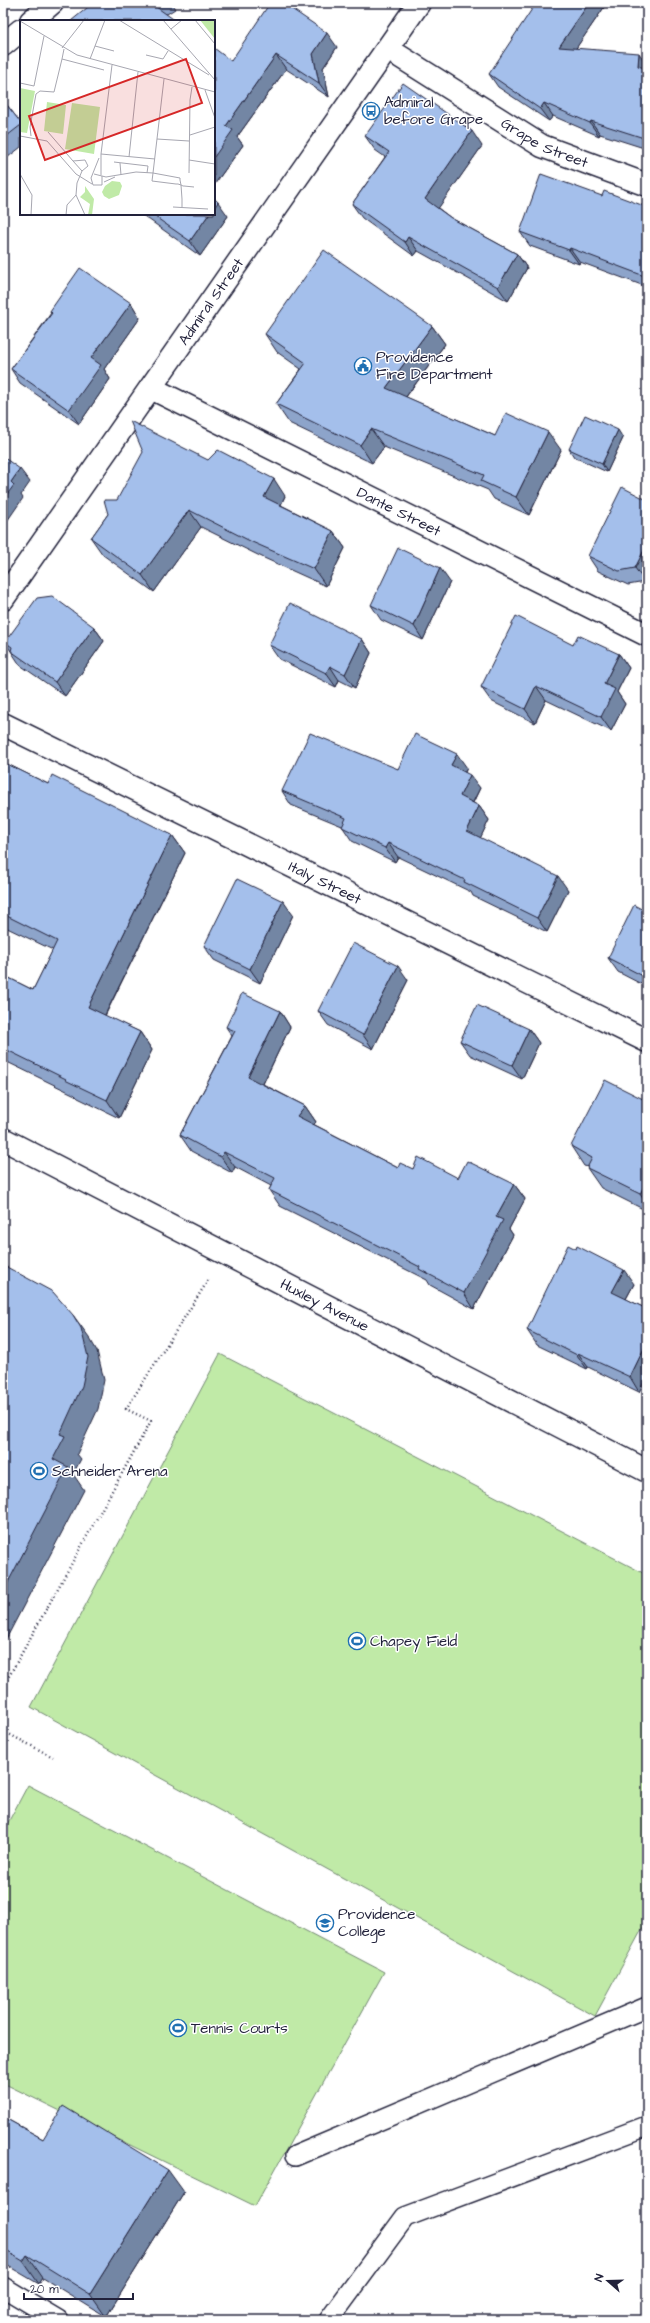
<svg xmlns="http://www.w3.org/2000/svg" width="650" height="2323" font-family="'Architects Daughter',sans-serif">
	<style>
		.green { fill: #c0eaa7; stroke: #718671 }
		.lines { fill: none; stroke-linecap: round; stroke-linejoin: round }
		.lane-casing { stroke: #22223b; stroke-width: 22 }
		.street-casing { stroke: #22223b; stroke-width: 25 }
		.secondary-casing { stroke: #22223b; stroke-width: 25 }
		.path { stroke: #22223b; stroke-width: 2.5; stroke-dasharray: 1 3; stroke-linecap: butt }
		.lane { stroke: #fff; stroke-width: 19 }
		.street { stroke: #fff; stroke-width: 22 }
		.secondary { stroke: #fff; stroke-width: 22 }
		.wall { fill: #8da4ca; stroke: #22223b }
		.shaded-wall { fill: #7386a4; stroke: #22223b }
		.building { fill: #a4bfeb; stroke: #22223b }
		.labels { text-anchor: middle; stroke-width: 3; stroke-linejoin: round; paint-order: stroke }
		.poi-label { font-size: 15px; fill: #22223b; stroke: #fff; text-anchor: start }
		.street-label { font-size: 15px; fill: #22223b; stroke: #fff }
		.inset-road { fill: none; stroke: #a7a7b1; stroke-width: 1 }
		.view { fill: #d62828; fill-opacity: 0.15; stroke: #d62828; stroke-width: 2 }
		.inset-edge { fill: none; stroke: #22223b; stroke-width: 2 }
	</style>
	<rect width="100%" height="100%" fill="#fff"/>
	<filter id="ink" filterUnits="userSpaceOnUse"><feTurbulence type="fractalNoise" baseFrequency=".025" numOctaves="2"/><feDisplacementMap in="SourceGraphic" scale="8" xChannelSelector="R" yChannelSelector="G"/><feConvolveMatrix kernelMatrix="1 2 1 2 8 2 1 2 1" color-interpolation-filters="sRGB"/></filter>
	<g filter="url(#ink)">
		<g class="green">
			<polygon points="220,1354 647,1575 647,1920 595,2016 31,1707"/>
			<polygon points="28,1785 384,1972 255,2206 3,2083 3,1832"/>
		</g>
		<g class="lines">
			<defs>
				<g id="lane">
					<polyline points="295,2156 647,2007"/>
					<polyline points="3,2287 58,2320"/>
					<polyline points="329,2320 405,2217 647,2126"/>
				</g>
				<g id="street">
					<polyline points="31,21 52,3"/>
					<polyline points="3,45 21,30"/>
					<path id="s1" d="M 388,49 L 542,146 L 647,185"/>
					<path id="s2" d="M 151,388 L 647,635"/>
					<path id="s3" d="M 3,724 L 647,1041"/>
					<path id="s4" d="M 3,1139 L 647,1471"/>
				</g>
				<g id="secondary">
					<path id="s5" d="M 3,599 L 419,3"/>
				</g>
			</defs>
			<use href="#lane" class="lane-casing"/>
			<use href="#street" class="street-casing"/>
			<use href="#secondary" class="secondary-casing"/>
			<g class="path">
				<polyline points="3,1687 151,1421 126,1409 209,1279"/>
				<polyline points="3,1731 53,1757"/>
			</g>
			<use href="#lane" class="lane"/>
			<use href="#street" class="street"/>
			<use href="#secondary" class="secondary"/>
		</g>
		<g class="wall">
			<polygon points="93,3 171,3 175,9 167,14"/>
			<polygon points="607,3 576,48 647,65 647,149 600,134 599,136 553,116 549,121 498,87 489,74"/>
			<polygon points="613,3 647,3 647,5 613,4"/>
			<polygon points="337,47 323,68 329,97 286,69 237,137 243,145 214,185 231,61"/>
			<polygon points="3,100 21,123 21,147 3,161"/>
			<polygon points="365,136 482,146 438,208 451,218 517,254 527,268 508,301 418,251 414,256 362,218 352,204 385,157 375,150"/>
			<polygon points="602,196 647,207 647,287 580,262 579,264 530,246 520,232"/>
			<polygon points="141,214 214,214 228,216 200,256"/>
			<polygon points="131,303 140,318 104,369 110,379 79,424 20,383 11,369 51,313 50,311"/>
			<polygon points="432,326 445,344 406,397 495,436 561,450 529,515 494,499 488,490 384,447 372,463 289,423 276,404 301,369 277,352 265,334"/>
			<polygon points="623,438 607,472 574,457 569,449"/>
			<polygon points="208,460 285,496 281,505 333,531 345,548 326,586 264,558 201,527 154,592 103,555 91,538 108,514 117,500"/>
			<polygon points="647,500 647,579 645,582 628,585 598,571 588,556"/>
			<polygon points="450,582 423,640 381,620 371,605"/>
			<polygon points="94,627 104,641 65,696 20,665 5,642"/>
			<polygon points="362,639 371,653 355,688 339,680 336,687 279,659 269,645"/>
			<polygon points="573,645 619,654 629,668 617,692 625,704 611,731 546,700 535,723 491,701 481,687"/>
			<polygon points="3,762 48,784 172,835 185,853 105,1016 140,1032 152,1050 119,1118 78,1098 75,1095 3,1060 3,975 33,990 53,950 3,926"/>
			<polygon points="467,768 465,772 480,788 473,803 479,806 489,820 480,838 568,890 547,932 473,896 471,892 398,857 395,862 352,841 342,826 291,805 282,791 398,769"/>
			<polygon points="647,912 647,987 618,972 608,958"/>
			<polygon points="293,915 260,983 214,960 204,946"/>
			<polygon points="408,980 373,1049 328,1025 318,1011"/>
			<polygon points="280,1011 290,1027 263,1084 305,1106 316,1122 313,1124 398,1168 413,1169 458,1178 514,1184 525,1199 509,1229 513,1235 474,1309 430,1285 427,1280 280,1206 269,1190 271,1186 235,1167 232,1173 191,1151 180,1135 232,1036 226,1027"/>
			<polygon points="529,1029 539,1043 522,1079 470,1055 460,1041"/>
			<polygon points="647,1101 647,1211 601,1188 587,1168 588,1167 584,1166 571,1146"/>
			<polygon points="634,1284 626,1299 647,1309 647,1376 639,1392 588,1367 587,1369 537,1345 527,1330"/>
			<polygon points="3,2117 43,2139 184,2192 106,2317 43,2278 39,2284 3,2263"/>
		</g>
		<g class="shaded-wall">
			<polygon points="589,3 607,3 568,60 559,47"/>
			<polygon points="327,33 337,47 323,68 329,97 319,83 313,54"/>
			<polygon points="639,53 647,65 647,79 638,66"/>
			<polygon points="276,55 286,69 237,137 243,145 214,185 214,157 226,126"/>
			<polygon points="544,103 553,116 549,121 540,109"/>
			<polygon points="591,121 600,134 599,136 590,123"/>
			<polygon points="472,131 482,146 435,213 425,199"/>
			<polygon points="218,202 228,216 200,256 190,241 209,214 214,214 214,208"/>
			<polygon points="408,237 418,251 414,256 405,242"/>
			<polygon points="570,248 580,262 579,264 569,250"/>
			<polygon points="517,254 527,268 508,301 498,287"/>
			<polygon points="131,303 140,318 104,369 110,379 79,424 69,410 91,358"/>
			<polygon points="432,326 445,344 399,406 386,388"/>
			<polygon points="371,429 384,447 372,463 360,445"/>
			<polygon points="618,430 623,438 607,472 602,464"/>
			<polygon points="548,432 561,450 529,515 516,497"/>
			<polygon points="20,469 30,482 21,495 23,498 3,527 3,500 11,482"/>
			<polygon points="274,479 285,496 276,514 264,497"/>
			<polygon points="189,510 201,527 154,592 142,575"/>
			<polygon points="333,531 345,548 326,586 314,569"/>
			<polygon points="645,548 647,550 647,579 645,582 635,568"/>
			<polygon points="440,568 450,582 423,640 414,626"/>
			<polygon points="94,627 104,641 65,696 55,682"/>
			<polygon points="362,639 371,653 355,688 345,674"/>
			<polygon points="619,654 629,668 617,692 625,704 611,731 601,717 604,684"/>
			<polygon points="330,666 339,680 336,687 326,673"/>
			<polygon points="536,686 546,700 535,723 525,709"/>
			<polygon points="457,754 467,768 461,779 451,765"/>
			<polygon points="470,775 480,788 469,810 460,796"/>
			<polygon points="479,806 489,820 477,845 467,831"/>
			<polygon points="172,835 185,853 100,1025 88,1007"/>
			<polygon points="388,843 398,857 395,862 385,848"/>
			<polygon points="558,876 568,890 547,932 537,918"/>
			<polygon points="283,901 293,915 260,983 250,969"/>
			<polygon points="398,966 408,980 373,1049 363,1035"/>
			<polygon points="647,973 647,979 645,977"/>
			<polygon points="280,1011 290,1027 259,1092 248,1077"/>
			<polygon points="529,1029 539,1043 522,1079 512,1065"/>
			<polygon points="140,1032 152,1050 119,1118 107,1100"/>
			<polygon points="305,1106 316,1122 308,1131 297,1116"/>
			<polygon points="224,1152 235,1167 232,1173 221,1157"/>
			<polygon points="647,1180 647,1205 640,1194"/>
			<polygon points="514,1184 525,1199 509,1229 513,1235 474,1309 464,1293 496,1217"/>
			<polygon points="624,1270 634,1284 622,1306 612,1292"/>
			<polygon points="73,1315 89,1337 97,1351 104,1380 98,1409 77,1454 81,1459 73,1474 84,1490 3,1645 3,1592 53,1459 60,1434"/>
			<polygon points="647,1342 647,1376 639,1392 630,1377"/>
			<polygon points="578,1353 588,1367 587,1369 577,1355"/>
			<polygon points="168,2170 184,2192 106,2317 90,2294"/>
			<polygon points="27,2255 43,2278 39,2284 23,2261"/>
		</g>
		<g class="building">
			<polygon points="93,3 154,3 152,4 176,21 71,21"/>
			<polygon points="270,3 283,3 327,33 313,54 319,83 276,55 226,126 233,130 214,157 214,48 231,61"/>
			<polygon points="536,3 589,3 559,47 639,53 638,66 647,69 647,139 591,121 590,123 544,103 540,109 489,74"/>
			<polygon points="403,83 472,131 425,199 451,218 517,254 498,287 408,237 405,242 352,204 389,152 365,136"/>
			<polygon points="3,100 21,123 21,125 3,139"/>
			<polygon points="541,174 602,196 604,191 647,207 647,277 570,248 569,250 520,232"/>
			<polygon points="214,198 218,202 214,208"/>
			<polygon points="151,214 209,214 190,241"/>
			<polygon points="324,250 432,326 386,388 495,436 506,413 548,432 516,497 481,481 484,475 371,429 360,445 276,404 306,363 265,334"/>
			<polygon points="80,268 131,303 91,358 101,365 69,410 11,369 52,313 50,311"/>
			<polygon points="585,415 618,430 602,464 569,449"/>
			<polygon points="130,421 208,460 218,450 274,479 264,497 333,531 314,569 252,542 189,510 142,575 91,538 108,514 104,500 117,500 143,452"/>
			<polygon points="3,457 20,469 11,482 14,485 3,500"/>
			<polygon points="622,487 647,500 647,549 645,548 635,568 619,571 588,556"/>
			<polygon points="398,548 440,568 414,626 371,605"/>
			<polygon points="52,596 94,627 55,682 11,651 12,647 5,642 37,598"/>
			<polygon points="290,603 362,639 345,674 330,666 326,673 269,645"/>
			<polygon points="516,616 573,645 578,635 619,654 604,684 615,689 601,717 536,686 525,709 481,687"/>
			<polygon points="310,733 398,769 415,734 457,754 451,765 470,775 460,796 479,806 467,831 558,876 537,918 464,882 465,880 388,843 385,848 342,827 346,818 282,791"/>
			<polygon points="3,762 48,784 52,775 172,835 88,1007 140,1032 107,1100 65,1080 66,1079 3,1048 3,975 33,990 57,941 3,914"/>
			<polygon points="237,879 283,901 250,969 204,946"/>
			<polygon points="634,905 647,912 647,973 645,977 608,958"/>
			<polygon points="353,943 398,966 363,1035 318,1011"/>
			<polygon points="242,993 280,1011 248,1077 305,1106 297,1116 398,1168 400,1163 413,1169 418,1157 458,1178 467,1161 514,1184 496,1217 503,1220 464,1293 419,1269 420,1267 269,1190 275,1178 224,1152 221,1157 180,1135 235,1031 226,1027"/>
			<polygon points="477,1005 529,1029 512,1065 460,1041"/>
			<polygon points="605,1080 647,1101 647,1180 640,1194 587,1168 592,1158 571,1146"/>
			<polygon points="568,1245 576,1249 577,1246 624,1270 612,1292 647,1309 647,1342 630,1377 578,1353 577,1355 527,1330"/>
			<polygon points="3,1265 53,1292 73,1315 81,1328 88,1357 82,1386 60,1434 65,1436 53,1459 68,1467 3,1592"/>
			<polygon points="63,2106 168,2170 90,2294 27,2255 23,2261 3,2249 3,2117 43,2139"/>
		</g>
	</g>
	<defs>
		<symbol id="bus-ring" viewBox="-11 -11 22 22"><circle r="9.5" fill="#fff" stroke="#1f6fb2" stroke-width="1.5"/><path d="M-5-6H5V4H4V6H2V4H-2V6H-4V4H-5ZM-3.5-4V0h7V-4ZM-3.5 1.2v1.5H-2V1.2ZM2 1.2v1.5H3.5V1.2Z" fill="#1f6fb2"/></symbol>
		<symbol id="civic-ring" viewBox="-11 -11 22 22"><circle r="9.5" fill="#fff" stroke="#1f6fb2" stroke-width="1.5"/><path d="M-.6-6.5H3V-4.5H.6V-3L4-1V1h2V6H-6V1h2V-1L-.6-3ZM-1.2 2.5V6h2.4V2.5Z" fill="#1f6fb2"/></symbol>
		<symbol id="stadium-ring" viewBox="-11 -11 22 22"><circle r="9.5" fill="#fff" stroke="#1f6fb2" stroke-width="1.5"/><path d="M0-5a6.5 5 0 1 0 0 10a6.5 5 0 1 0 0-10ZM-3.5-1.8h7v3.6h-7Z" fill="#1f6fb2"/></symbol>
		<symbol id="university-ring" viewBox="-11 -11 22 22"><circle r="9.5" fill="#fff" stroke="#1f6fb2" stroke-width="1.5"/><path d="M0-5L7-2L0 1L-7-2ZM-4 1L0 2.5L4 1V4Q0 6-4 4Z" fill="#1f6fb2"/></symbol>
	</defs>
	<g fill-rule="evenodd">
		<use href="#bus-ring" x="361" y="101" width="20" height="20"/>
		<use href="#civic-ring" x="353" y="356" width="20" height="20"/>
		<use href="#stadium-ring" x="29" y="1461" width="20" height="20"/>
		<use href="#stadium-ring" x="347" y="1631" width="20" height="20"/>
		<use href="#university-ring" x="315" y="1913" width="20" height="20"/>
		<use href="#stadium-ring" x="168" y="2018" width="20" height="20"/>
	</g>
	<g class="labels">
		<g class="poi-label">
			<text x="384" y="107">Admiral<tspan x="384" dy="17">before Grape</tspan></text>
			<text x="376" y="362">Providence<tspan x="376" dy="17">Fire Department</tspan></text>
			<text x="52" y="1476">Schneider Arena</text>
			<text x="370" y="1646">Chapey Field</text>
			<text x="338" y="1919">Providence<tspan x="338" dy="17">College</tspan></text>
			<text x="191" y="2033">Tennis Courts</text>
		</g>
		<g class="street-label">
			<text dy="5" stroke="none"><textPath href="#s1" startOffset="183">Grape Street</textPath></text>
			<text dy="5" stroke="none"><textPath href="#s5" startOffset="363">Admiral Street</textPath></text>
			<text dy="5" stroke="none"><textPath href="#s2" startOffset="277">Dante Street</textPath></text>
			<text dy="5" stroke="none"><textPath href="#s3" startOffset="359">Italy Street</textPath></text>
			<text dy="5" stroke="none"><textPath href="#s4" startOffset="362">Huxley Avenue</textPath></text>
		</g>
	</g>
	<g transform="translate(20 20)">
		<rect width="195" height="195" fill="#fff"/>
		<path d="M 180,0 L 195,0 L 195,19 ZM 0,68 L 15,71 L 7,113 L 0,112 ZM 27,82 L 46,85 L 43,114 L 24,111 ZM 52,83 L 80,87 L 74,134 L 45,129 ZM 92,161 L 100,162 L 102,166 L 99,175 L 89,179 L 84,176 L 82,172 L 85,166 ZM 65,166 L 74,179 L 72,195 L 68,195 L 70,184 L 60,177 L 65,172 Z" fill="#c0eaa7"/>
		<path class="inset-road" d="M 99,0 L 189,55M 143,0 L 195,60M 175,0 L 195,24M 0,1 L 57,35 L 195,72M 151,9 L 162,0M 75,26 L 94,31M 42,28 L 64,0M 44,29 L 42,39 L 84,50M 126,35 L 143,39 L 148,31M 70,39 L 85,0M 0,63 L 14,66 L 24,16M 185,70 L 195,98M 28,112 L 53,141M 170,115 L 195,107M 0,116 L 27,121 L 56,154 L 72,164M 11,116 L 10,107 L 16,74 L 20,71 L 34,72 L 42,39M 137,119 L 169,121M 81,134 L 135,139M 109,137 L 118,52M 79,138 L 71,158 L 73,165 L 82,165 L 82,156M 169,140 L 195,144M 94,142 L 128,146 L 127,153M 100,143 L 101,155M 169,153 L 170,80 L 172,67M 0,154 L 12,175 L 11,195M 74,154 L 86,157 L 116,152 L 133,153 L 144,59M 81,155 L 81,134 L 92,45M 84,162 L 95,157M 56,175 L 65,195M 153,187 L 188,189M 162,187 L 162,179 L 161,165 L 160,160 L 160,158 L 133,153 L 132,161 L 156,164 L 158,164 L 161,165 L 163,166 L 164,166 L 174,167M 46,195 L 47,185 L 56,175 L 57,163 L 62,151 L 68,146 L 65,140 L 53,141 L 62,151"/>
		<path class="view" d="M 166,39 L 182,83 L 25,140 L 9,96 Z"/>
		<rect width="195" height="195" class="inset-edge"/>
	</g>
	<rect width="650" height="2323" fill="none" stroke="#fff" stroke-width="16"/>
	<rect x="8" y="8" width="634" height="2307" fill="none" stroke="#22223b" stroke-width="1.5" filter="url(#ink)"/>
	<g transform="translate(608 2281) rotate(290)" stroke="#ffffff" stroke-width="3" paint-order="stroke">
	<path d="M0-3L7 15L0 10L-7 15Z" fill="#22223b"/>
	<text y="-6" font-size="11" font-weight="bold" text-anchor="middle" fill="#22223b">N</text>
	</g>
	<path d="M24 2293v6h109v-6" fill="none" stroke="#22223b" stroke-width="2"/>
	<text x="30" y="2293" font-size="12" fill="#22223b" stroke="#ffffff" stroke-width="3" paint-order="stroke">20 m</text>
</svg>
